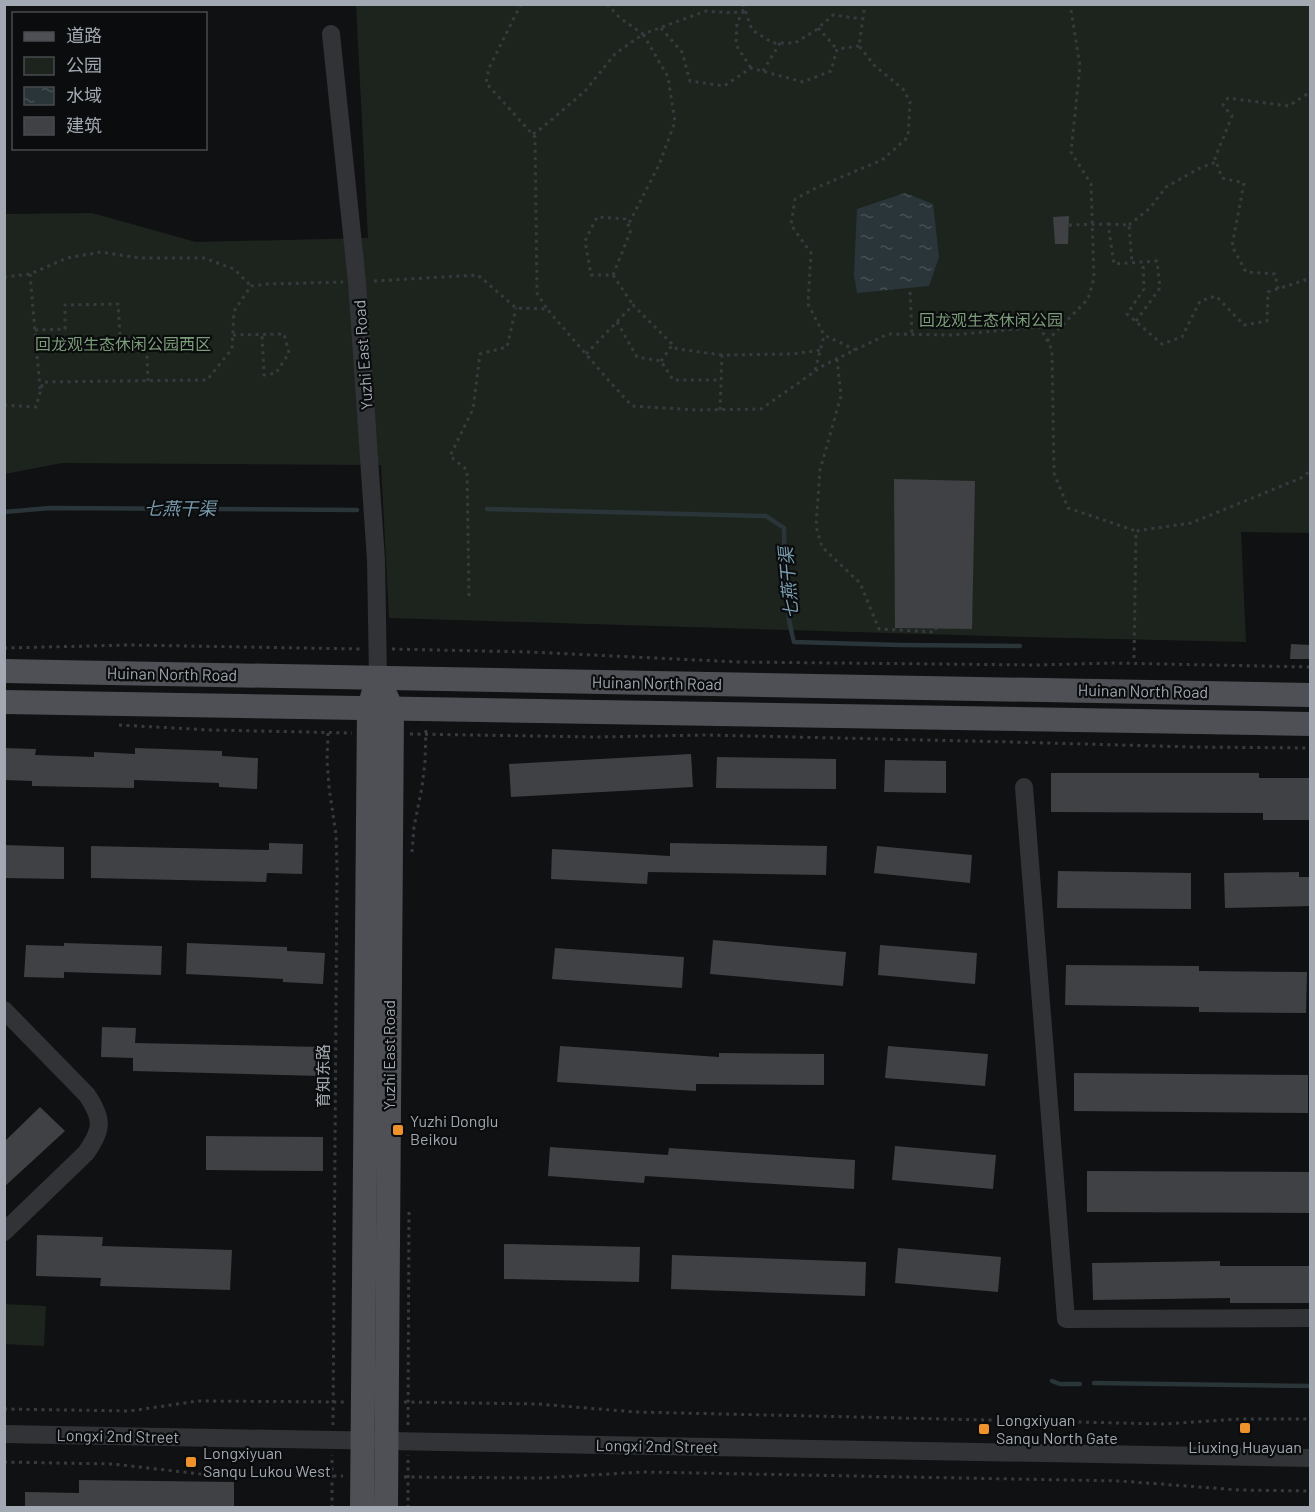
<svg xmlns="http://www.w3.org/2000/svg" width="1315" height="1512" font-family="Barlow,'Noto Sans SC',sans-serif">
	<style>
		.park { fill: #1d241d }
		.water { fill: url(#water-ripples) }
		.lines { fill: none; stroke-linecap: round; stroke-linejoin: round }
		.stream { stroke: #2a353a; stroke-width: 4.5 }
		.building { fill: #3f4145 }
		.path { stroke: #373a3e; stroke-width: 3; stroke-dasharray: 3 4.5; stroke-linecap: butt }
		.minor { stroke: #313337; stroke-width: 18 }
		.major { stroke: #4e5056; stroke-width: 24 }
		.poi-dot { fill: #ee922c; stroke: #0b0c0d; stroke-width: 2 }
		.labels { text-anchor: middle; stroke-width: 4.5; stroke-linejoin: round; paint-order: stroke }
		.park-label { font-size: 16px; fill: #7c9d79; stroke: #0b0c0d }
		.street-label { font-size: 16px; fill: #a2a9b2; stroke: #0b0c0d }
		.poi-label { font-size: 16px; fill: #a2a9b2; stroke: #0b0c0d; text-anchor: start }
		.water-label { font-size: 18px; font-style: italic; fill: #799cae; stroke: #0b0c0d }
	</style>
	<defs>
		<pattern id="water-ripples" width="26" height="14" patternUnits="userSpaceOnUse" patternTransform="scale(1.5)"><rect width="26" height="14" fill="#2a353a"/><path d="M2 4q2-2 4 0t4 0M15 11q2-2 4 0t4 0" fill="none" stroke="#464f54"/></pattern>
	</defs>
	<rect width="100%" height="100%" fill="#101112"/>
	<g class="park">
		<polygon points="356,5 1310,5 1310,533 1241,532 1246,642 989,636 389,618 381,465 62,463 5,474 5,214 92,213 196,242 368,238"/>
		<polygon points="4,1304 46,1306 44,1346 5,1344"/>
	</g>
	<polygon class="water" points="905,193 933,204 939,257 929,286 857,293 854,275 857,209"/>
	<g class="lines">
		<g class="stream">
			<path d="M 487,509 L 766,516 L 784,528 C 785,565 784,607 794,642 L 900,645 L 1020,646"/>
			<polyline points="4,512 50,508 357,510"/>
			<polyline points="1052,1381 1060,1384 1080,1384"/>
			<polyline points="1094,1383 1310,1386"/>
		</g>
	</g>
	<g class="building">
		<polygon points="1069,216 1068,244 1055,244 1053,217"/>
		<polygon points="894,479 975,481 972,629 895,628"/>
		<polygon points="1291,644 1311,645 1311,659 1290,659"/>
		<polygon points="4,748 36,749 35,755 94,757 94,752 135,754 135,748 222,751 222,756 258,758 257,789 219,787 219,783 134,780 134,788 32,786 32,781 4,780"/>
		<polygon points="691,754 693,787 511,797 509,764"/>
		<polygon points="717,757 836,759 836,789 716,788"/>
		<polygon points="885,760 946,761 946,793 884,792"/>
		<polygon points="1051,773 1259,773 1259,778 1311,778 1311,820 1263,820 1263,813 1051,812"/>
		<polygon points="269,843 303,844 302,874 267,873 266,882 91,878 91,846 269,850"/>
		<polygon points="670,843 827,846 826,875 648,872 647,884 551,879 552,849 670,856"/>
		<polygon points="4,845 64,847 64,879 4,878"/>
		<polygon points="877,846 972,855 970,883 874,873"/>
		<polygon points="1058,871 1191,873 1191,909 1057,908"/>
		<polygon points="1299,872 1299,877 1311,877 1311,906 1225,908 1224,873"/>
		<polygon points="713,940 846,952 843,986 710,974"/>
		<polygon points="64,943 162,946 161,975 64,972 64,978 24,977 26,945 64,946"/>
		<polygon points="187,943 287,947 287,951 325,953 323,984 283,982 283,979 186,974"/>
		<polygon points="880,945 977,953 975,984 878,975"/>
		<polygon points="555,948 684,957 682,988 552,979"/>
		<polygon points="1066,965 1199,966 1199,971 1307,972 1306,1013 1199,1012 1199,1007 1065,1005"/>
		<polygon points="102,1027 136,1028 135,1043 322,1047 322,1076 133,1071 133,1058 101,1057"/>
		<polygon points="560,1046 719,1057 719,1053 824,1054 824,1085 696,1084 696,1091 557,1082"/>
		<polygon points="888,1046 988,1054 985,1086 885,1078"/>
		<polygon points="1074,1073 1308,1075 1308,1113 1074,1111"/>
		<polygon points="40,1107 65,1131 4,1187 4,1142"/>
		<polygon points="206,1136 323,1137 323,1171 206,1170"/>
		<polygon points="895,1146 996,1155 993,1189 892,1180"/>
		<polygon points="550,1147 668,1155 669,1148 855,1160 854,1189 645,1176 644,1183 548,1176"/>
		<polygon points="1087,1171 1311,1172 1311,1213 1087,1212"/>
		<polygon points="37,1235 103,1237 102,1246 232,1250 230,1290 100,1286 101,1278 36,1276"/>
		<polygon points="504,1244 640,1247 639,1282 504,1279"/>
		<polygon points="898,1248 1001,1257 998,1292 895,1283"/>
		<polygon points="672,1255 866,1262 865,1296 671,1289"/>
		<polygon points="1220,1261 1220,1266 1311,1266 1311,1303 1230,1303 1230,1298 1093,1300 1092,1263"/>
		<polygon points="79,1480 234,1482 234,1508 25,1508 25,1492 79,1493"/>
	</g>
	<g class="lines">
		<g class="path">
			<polyline points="521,4 489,68 486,83 535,137 537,293 547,309"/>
			<polyline points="607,4 620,18 643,34 706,11 733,13 745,10"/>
			<polyline points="743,4 752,30 773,43 795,43 816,30 833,15 862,19"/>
			<polyline points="744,11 737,22 736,45 751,68"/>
			<polyline points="661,28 682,52 690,81 724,86 751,68 803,82 831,71 837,49 859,46"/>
			<polyline points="818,28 837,49"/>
			<polyline points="763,71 780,43"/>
			<polyline points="533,134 543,127 585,91 615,54 643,34 668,77 675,122 659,165 628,225"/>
			<polyline points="1108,224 1129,225 1132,263"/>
			<polyline points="1069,225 1108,224 1114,264 1143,262 1144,289 1127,314 1162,344 1182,337 1200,301 1216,296 1244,325 1267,321 1268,292 1305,280 1310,279"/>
			<polyline points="1129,225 1150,208 1166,187 1200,168 1216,162"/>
			<polyline points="30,274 40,389"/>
			<polyline points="613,275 631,230 625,219 597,217 585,241 591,275 613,275 633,305"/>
			<polyline points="4,277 30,274 67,258 101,252 139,258 204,258 234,269 251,286"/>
			<polyline points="374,281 478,275 516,308 547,309 610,382 632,406 696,410 761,409 824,365 888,334 952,335 1040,327 1052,350 1054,473 1068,508 1136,531"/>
			<polyline points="1278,289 1275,274 1246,272 1232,246 1244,183 1222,178 1215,158 1232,116 1223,105 1228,98 1289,106 1310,92"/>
			<polyline points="910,292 912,334"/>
			<polyline points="1136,321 1160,288 1157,261 1143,262"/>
			<polyline points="617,322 637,357 661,361 673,380 721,380"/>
			<polyline points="35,330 65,329 65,305 118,304 120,334 147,354 148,381"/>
			<polyline points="233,335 284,334 289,353 276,373 264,375 262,335"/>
			<polyline points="1047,341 1088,299 1094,278 1091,184 1071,152 1080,66 1070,4"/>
			<polyline points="856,350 824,335 808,304 811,253 791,225 795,199 818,187 882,160 908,137 910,102 903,89 875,66 859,46 865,4"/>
			<polyline points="586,354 633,305 677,349 722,355"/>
			<polyline points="837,359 841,396 820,470 816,526 822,547 860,583 879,629 935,632 936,628"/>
			<polyline points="661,361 673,344"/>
			<polyline points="815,370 824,336"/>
			<polyline points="4,405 36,407 43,382 207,380 232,349 234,311 251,286 268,284 343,282"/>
			<polyline points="720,410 722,355 793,354 821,350"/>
			<polyline points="469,596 467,470 450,456 473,409 480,354 507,347 516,308"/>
			<polyline points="4,648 129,645 361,649"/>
			<polyline points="392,649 529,652 739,662 1036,665 1113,663 1310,667"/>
			<polyline points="1134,658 1136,531 1191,523 1301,478 1310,471"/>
			<polyline points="119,725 211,730 352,733"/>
			<polyline points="328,733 327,760 329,787 336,835 337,868 333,1425"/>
			<polyline points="410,734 595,737 707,735 1011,742 1192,747 1310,748"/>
			<polyline points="412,852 414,827 422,787 425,762 426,727"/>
			<polyline points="404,1402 538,1404 635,1412 1165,1424 1239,1419 1310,1419"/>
			<polyline points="4,1409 130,1411 198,1401 344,1402"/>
			<polyline points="408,1425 409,1209"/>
			<polyline points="4,1462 113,1464 209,1475 343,1476"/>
			<polyline points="404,1477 541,1478 643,1472 1120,1481 1239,1490 1310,1491"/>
			<polyline points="332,1508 332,1455"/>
			<polyline points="408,1508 408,1455"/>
		</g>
		<g class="minor">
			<polyline points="331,34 357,282 376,560 378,677"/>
			<polyline points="1024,787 1066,1319 1310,1318"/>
			<path d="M 4,1010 L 87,1095 C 103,1119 103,1129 86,1153 L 4,1232"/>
			<polyline points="4,1434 1310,1458"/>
		</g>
		<g class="major">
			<polyline points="4,671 1310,695"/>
			<polyline points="4,702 1310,724"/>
			<polyline points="362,1508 369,708 373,694"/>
			<polyline points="386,1508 392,709 386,696"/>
		</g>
	</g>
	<g class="poi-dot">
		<rect x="392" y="1124" width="12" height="12" rx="3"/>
		<rect x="1239" y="1422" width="12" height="12" rx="3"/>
		<rect x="978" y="1423" width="12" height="12" rx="3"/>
		<rect x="185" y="1456" width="12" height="12" rx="3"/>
	</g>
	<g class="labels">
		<g class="park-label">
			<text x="991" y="326">回龙观生态休闲公园</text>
			<text x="123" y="350">回龙观生态休闲公园西区</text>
		</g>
		<g class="street-label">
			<text transform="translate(363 355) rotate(-94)" y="6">Yuzhi East Road</text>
			<text transform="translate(172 674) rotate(1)" y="6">Huinan North Road</text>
			<text transform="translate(657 683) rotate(1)" y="6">Huinan North Road</text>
			<text transform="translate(1143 691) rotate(1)" y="6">Huinan North Road</text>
			<text transform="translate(389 1055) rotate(-90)" y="6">Yuzhi East Road</text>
			<text transform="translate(323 1076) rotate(-90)" y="6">育知东路</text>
			<text transform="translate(118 1436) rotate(1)" y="6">Longxi 2nd Street</text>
			<text transform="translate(657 1446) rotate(1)" y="6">Longxi 2nd Street</text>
		</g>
		<g class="poi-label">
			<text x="410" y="1127">Yuzhi Donglu<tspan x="410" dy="18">Beikou</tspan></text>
			<text x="996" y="1426">Longxiyuan<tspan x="996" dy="18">Sanqu North Gate</tspan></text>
			<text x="1245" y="1453" text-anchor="middle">Liuxing Huayuan</text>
			<text x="203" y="1459">Longxiyuan<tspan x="203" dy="18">Sanqu Lukou West</tspan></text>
		</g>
		<g class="water-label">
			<text x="180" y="515">七燕干渠</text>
			<text transform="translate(789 583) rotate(-95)" y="6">七燕干渠</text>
		</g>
	</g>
	<rect width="1315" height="1512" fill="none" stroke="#a2a9b2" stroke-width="12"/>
	<rect x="12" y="12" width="195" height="138" fill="#0b0c0d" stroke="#474b4f" stroke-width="1.5"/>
	<rect x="24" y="32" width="30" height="9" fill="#4e5056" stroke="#474b4f" stroke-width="1.5"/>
	<text x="66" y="42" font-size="18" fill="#a2a9b2">道路</text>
	<rect x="24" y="57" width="30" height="18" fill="#1d241d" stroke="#474b4f" stroke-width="1.5"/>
	<text x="66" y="72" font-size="18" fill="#a2a9b2">公园</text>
	<rect x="24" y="87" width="30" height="18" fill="url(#water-ripples)" stroke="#474b4f" stroke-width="1.5"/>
	<text x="66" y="102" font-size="18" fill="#a2a9b2">水域</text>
	<rect x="24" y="117" width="30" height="18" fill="#3f4145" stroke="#474b4f" stroke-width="1.5"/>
	<text x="66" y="132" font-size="18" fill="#a2a9b2">建筑</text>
</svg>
